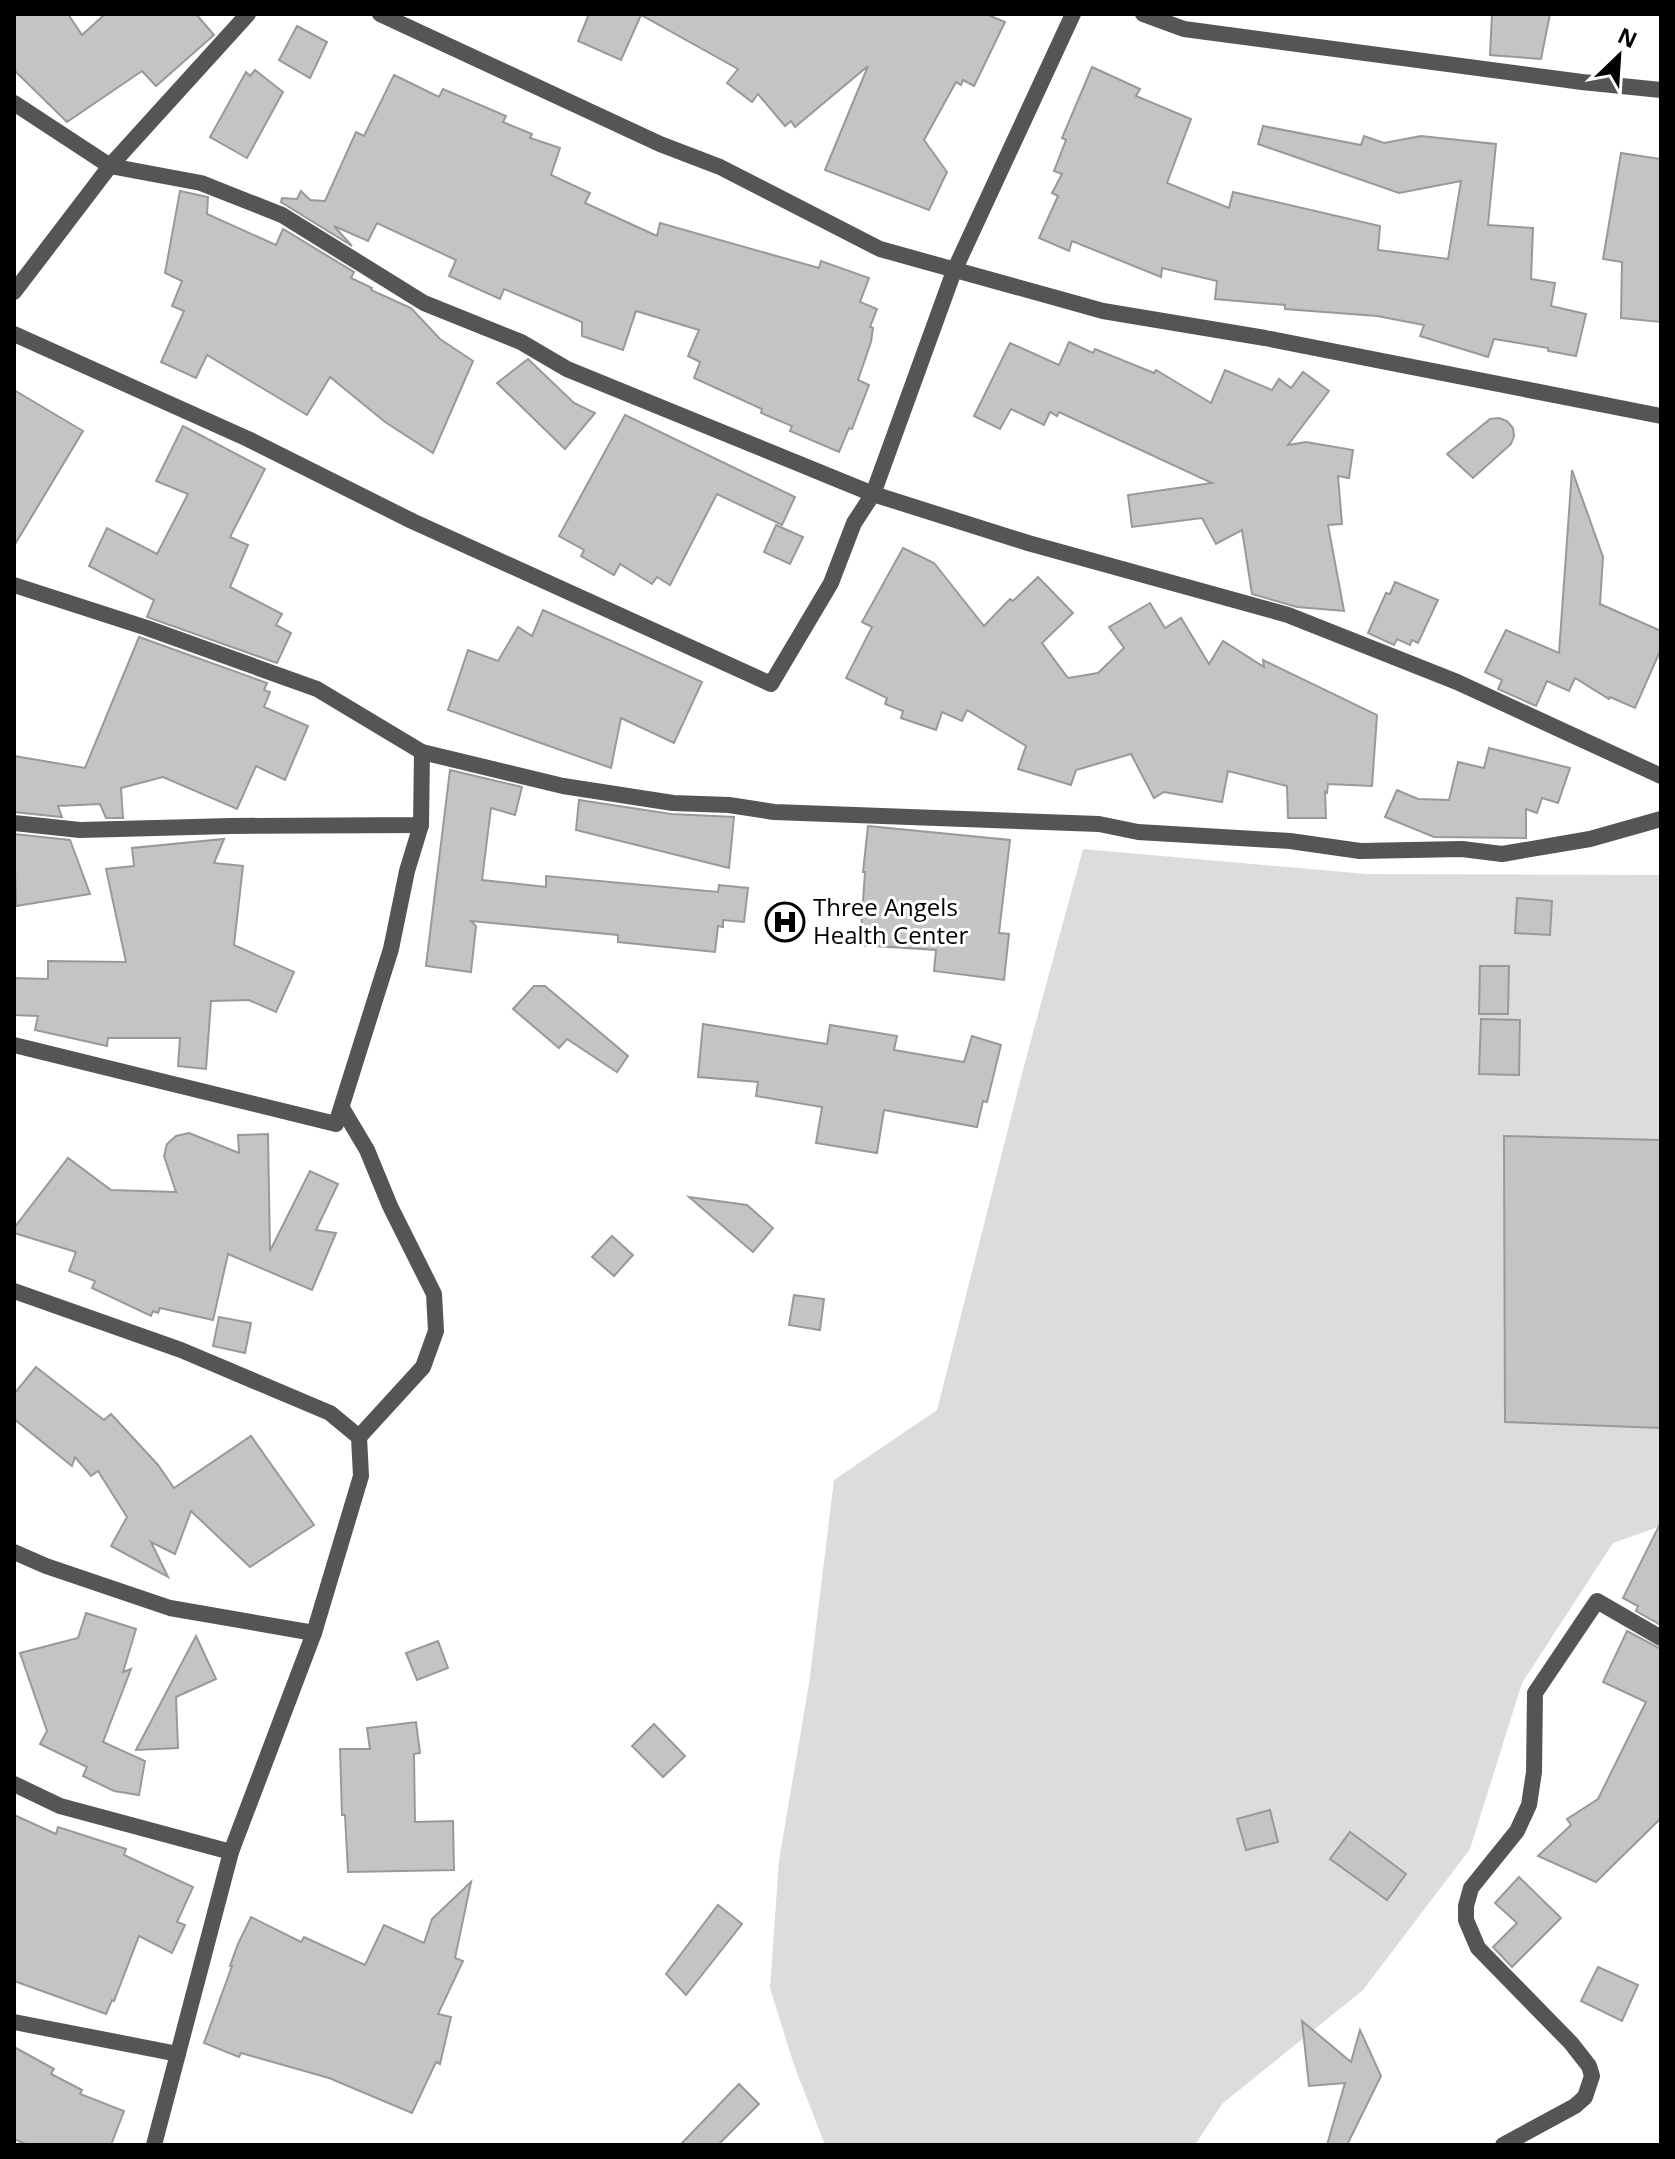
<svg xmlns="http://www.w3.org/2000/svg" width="1675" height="2159" font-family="'Open Sans',sans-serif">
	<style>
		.green { fill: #dcdcdc }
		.building { fill: #c4c4c4; stroke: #999; stroke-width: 2 }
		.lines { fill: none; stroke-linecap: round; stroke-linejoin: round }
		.minor { stroke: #555; stroke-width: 16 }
		.labels { text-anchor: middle; stroke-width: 6; stroke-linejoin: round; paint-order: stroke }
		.poi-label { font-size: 24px; fill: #000; stroke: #fff; text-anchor: start }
	</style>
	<rect width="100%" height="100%" fill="#fff"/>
	<polygon class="green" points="1083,849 1367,874 1661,875 1661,1526 1613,1543 1522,1683 1470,1849 1363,1990 1222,2104 1195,2145 825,2145 794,2065 770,1988 779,1860 809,1684 834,1480 937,1410 1024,1066"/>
	<g class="building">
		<polygon points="14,14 68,14 82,35 105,14 196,14 214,35 156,86 142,71 67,122 14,70"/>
		<polygon points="589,14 986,14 1005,22 974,86 963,80 961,85 956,82 924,140 947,172 929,210 825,170 868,66 795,127 791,121 785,126 758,94 752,102 727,83 738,69 641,15 621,60 578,41"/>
		<polygon points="1492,14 1550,14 1541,59 1490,55"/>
		<polygon points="297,26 327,42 310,78 279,60"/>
		<polygon points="1092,67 1140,89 1136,96 1191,119 1167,183 1229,208 1233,192 1380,226 1378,250 1448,259 1461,181 1399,193 1258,144 1263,126 1361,145 1364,136 1384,143 1421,136 1496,144 1488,225 1533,228 1531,279 1555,283 1551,306 1586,314 1576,356 1548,351 1548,348 1494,339 1488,357 1420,336 1424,325 1377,316 1285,309 1285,305 1215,299 1217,281 1162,268 1161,277 1072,241 1069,251 1039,238 1058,196 1052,193 1062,174 1054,171 1066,140 1062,138"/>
		<polygon points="255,70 283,92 247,158 210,137 246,72 250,76"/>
		<polygon points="394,75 439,97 443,89 506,116 503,122 532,134 530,138 560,148 551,175 590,193 585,203 657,236 660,223 819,268 821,261 869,278 860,302 877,309 870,327 873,328 871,342 858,380 869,385 852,429 849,428 839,452 790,431 792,426 761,413 762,409 694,378 700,362 688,356 699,330 636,311 623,350 582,336 582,322 504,289 500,299 449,276 456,260 377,223 368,241 334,226 352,246 281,202 282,198 297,199 301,191 310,200 325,201 356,132 364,136"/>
		<polygon points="1621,153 1661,159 1661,322 1621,318 1622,262 1603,259"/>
		<polygon points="180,191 208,197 207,214 276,245 283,229 354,272 351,278 372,288 371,290 411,308 440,339 473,361 433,453 385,422 330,377 307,415 207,355 196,378 161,362 184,311 172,306 182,281 165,273"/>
		<polygon points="1069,342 1093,353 1095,349 1154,373 1156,370 1211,403 1225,370 1272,390 1279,379 1291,388 1303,372 1329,391 1288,445 1306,442 1353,450 1349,478 1338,476 1342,524 1328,525 1344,611 1297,607 1252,594 1242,530 1216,544 1202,518 1132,527 1128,495 1212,483 1059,412 1057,416 1050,412 1044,425 1011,409 1000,429 974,416 1010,343 1059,365"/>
		<polygon points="528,359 574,403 595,413 565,449 497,383"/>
		<polygon points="14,390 83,431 14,546"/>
		<polygon points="625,415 795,497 782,525 717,494 670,585 657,577 652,584 620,564 614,575 581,556 584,550 559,536"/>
		<polygon points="1499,418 1507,421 1513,428 1514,436 1511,444 1473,478 1447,454 1490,419"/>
		<polygon points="183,426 265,469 230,537 248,545 230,587 282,614 276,625 291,633 277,663 147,617 154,600 89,566 107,528 157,554 188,494 156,481"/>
		<polygon points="1572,470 1603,557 1600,604 1661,631 1661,649 1635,708 1610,697 1609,699 1575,678 1569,691 1547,681 1536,706 1498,689 1502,680 1485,672 1506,630 1559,653"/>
		<polygon points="776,525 803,537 790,564 764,552"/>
		<polygon points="903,548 934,563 984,626 1010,599 1013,601 1038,577 1073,613 1042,643 1068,678 1098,673 1124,648 1109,627 1150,603 1165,628 1181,618 1209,664 1223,641 1264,667 1263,660 1377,715 1372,786 1328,784 1327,793 1325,792 1326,818 1288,818 1287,786 1228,771 1222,802 1164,792 1154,798 1131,754 1076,770 1071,785 1018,769 1026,746 967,710 962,721 942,712 936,730 901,718 903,711 885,704 887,698 846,678 872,627 862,622"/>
		<polygon points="1395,582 1438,600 1418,643 1412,640 1410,645 1397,639 1394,645 1368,633 1386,593 1390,594"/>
		<polygon points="543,610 702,682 674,743 621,718 611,768 448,710 468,650 498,661 518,627 532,636"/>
		<polygon points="139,637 267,683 264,690 270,692 264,707 308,726 285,780 256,766 237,809 163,777 121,788 123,818 106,818 100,804 58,806 62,817 14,812 14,756 85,768"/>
		<polygon points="1489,748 1570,768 1558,803 1542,798 1537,813 1526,809 1526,838 1434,837 1385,817 1397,790 1418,799 1449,800 1458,762 1484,768"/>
		<polygon points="450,770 522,787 515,815 491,808 482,880 546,887 546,876 718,892 719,885 748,888 744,922 723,920 723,927 718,926 715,952 618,942 618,935 471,921 476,926 471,972 426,966"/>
		<polygon points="579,800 671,814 734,817 729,868 576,830"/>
		<polygon points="868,826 1010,840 999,933 1009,934 1004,980 934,971 936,950 860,945 865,872 863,872"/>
		<polygon points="14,834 70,840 90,894 16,906"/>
		<polygon points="224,839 214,863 243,866 234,945 294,972 276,1012 249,1000 211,1001 206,1069 178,1066 180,1038 108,1038 107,1046 35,1030 38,1016 14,1015 14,978 48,979 48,961 126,962 106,869 134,866 132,848"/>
		<polygon points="1517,898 1552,901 1550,935 1515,933"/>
		<polygon points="1480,966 1509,966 1508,1014 1479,1014"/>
		<polygon points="534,986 545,986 628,1056 617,1072 567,1039 559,1048 513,1009"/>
		<polygon points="1481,1019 1520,1020 1519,1075 1479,1074"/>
		<polygon points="703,1024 827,1044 830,1025 897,1036 894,1050 964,1062 972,1036 1001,1045 987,1102 983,1101 977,1127 884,1110 877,1153 816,1143 822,1107 756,1096 758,1082 698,1077"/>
		<polygon points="189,1133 239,1153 238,1135 268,1134 270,1251 310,1171 338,1184 316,1230 336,1233 312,1290 228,1254 213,1320 160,1308 158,1313 153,1311 151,1316 92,1288 95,1281 69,1271 76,1252 14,1233 14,1228 68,1158 111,1190 176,1192 164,1156 167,1144 176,1136"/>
		<polygon points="1504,1136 1661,1140 1661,1428 1505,1422"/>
		<polygon points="689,1197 747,1205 773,1228 753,1252"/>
		<polygon points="612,1236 633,1255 614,1276 592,1257"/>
		<polygon points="794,1295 824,1299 820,1330 789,1325"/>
		<polygon points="219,1317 251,1323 245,1353 213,1346"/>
		<polygon points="36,1367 104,1420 111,1414 158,1465 174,1488 251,1436 314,1525 250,1567 191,1511 175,1554 151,1542 168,1577 111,1546 127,1517 98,1471 91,1476 75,1457 72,1466 14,1419 14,1394"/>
		<polygon points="1661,1522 1661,1625 1636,1611 1638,1606 1623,1598"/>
		<polygon points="86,1613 136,1629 123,1672 131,1669 103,1742 145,1761 139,1795 114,1791 83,1776 87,1767 40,1744 47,1731 20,1653 78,1638"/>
		<polygon points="1627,1631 1661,1649 1661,1818 1596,1882 1538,1856 1571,1825 1567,1819 1598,1799 1646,1702 1603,1682"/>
		<polygon points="196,1636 216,1679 176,1697 178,1748 136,1750"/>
		<polygon points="438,1641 448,1668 417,1680 406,1653"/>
		<polygon points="416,1722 420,1753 414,1754 415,1822 453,1821 454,1870 348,1872 345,1815 342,1815 340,1749 370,1749 367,1728"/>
		<polygon points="654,1724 685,1756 663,1777 632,1746"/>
		<polygon points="1270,1810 1278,1842 1246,1850 1237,1819"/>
		<polygon points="14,1815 56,1834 58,1827 126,1849 124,1855 193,1887 177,1922 185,1925 172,1953 139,1936 114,2001 112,2000 106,2014 14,1981"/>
		<polygon points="1350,1832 1406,1874 1387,1900 1330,1859"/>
		<polygon points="1519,1877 1561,1918 1512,1967 1493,1947 1517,1923 1495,1903"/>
		<polygon points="471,1882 455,1958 463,1961 438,2014 451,2017 440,2064 436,2062 412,2113 329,2078 241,2053 239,2057 204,2043 232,1966 230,1966 238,1944 251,1917 301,1942 304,1937 365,1965 384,1925 424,1943 432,1919"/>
		<polygon points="718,1905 742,1924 686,1995 666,1974"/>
		<polygon points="1598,1967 1638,1985 1622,2021 1581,2001"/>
		<polygon points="1302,2021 1351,2062 1360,2030 1381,2076 1347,2145 1327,2145 1345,2083 1309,2086"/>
		<polygon points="14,2047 54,2069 51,2074 82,2090 80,2094 124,2111 111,2145 28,2145 14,2139"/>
		<polygon points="739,2084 759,2104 718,2145 680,2145"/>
	</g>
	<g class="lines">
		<g class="minor">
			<polyline points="380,14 660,144 720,167 880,249 1103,311 1265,338 1661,416"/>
			<polyline points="1143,14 1184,29 1582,82 1661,90"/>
			<polyline points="14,103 110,166 201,183 282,215 424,303 521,342 567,369 873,494 1028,543 1288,615 1457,682 1661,776"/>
			<polyline points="14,292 110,166 248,14"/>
			<polyline points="14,334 248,439 412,521 771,684 831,583 854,523 873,494 954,271 1073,14"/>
			<polyline points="14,585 147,628 317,689 422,752 563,786 673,803 729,805 774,812 1099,824 1138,832 1290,841 1360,851 1462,849 1502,854 1590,839 1661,819"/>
			<polyline points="14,823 80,830 230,826 421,825 422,752"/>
			<polyline points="14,1045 336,1124 391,949 407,871 421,825"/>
			<polyline points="342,1108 367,1150 390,1206 434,1294 436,1331 423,1367 359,1437"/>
			<polyline points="14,1291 181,1350 330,1413 359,1437 361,1476 314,1633 231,1852 154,2145"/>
			<polyline points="14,1552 46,1566 170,1608 314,1633"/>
			<polyline points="14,1784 60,1806 231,1852"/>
			<polyline points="14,2022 178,2054"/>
			<polyline points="1503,2145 1575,2106 1585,2097 1592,2076 1589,2066 1571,2043 1478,1948 1466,1920 1466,1906 1471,1888 1517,1831 1529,1805 1534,1772 1535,1693 1597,1601 1661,1638"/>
		</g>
	</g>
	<defs>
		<symbol id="hospital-ring" viewBox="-11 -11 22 22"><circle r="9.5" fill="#fff" stroke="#000" stroke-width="1.5"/><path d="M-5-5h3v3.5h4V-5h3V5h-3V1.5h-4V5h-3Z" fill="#000"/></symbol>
	</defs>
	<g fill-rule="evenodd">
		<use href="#hospital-ring" x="763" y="900" width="44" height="44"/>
	</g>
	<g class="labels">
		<g class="poi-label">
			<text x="813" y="916">Three Angels<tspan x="813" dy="28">Health Center</tspan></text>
		</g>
	</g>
	<rect width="1675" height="2159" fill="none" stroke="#000000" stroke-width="32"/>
	<g transform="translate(1619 56) rotate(25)" stroke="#ffffff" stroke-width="6" paint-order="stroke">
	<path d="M0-6L14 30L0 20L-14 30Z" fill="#000000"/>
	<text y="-12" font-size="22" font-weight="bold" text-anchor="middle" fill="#000000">N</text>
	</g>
</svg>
